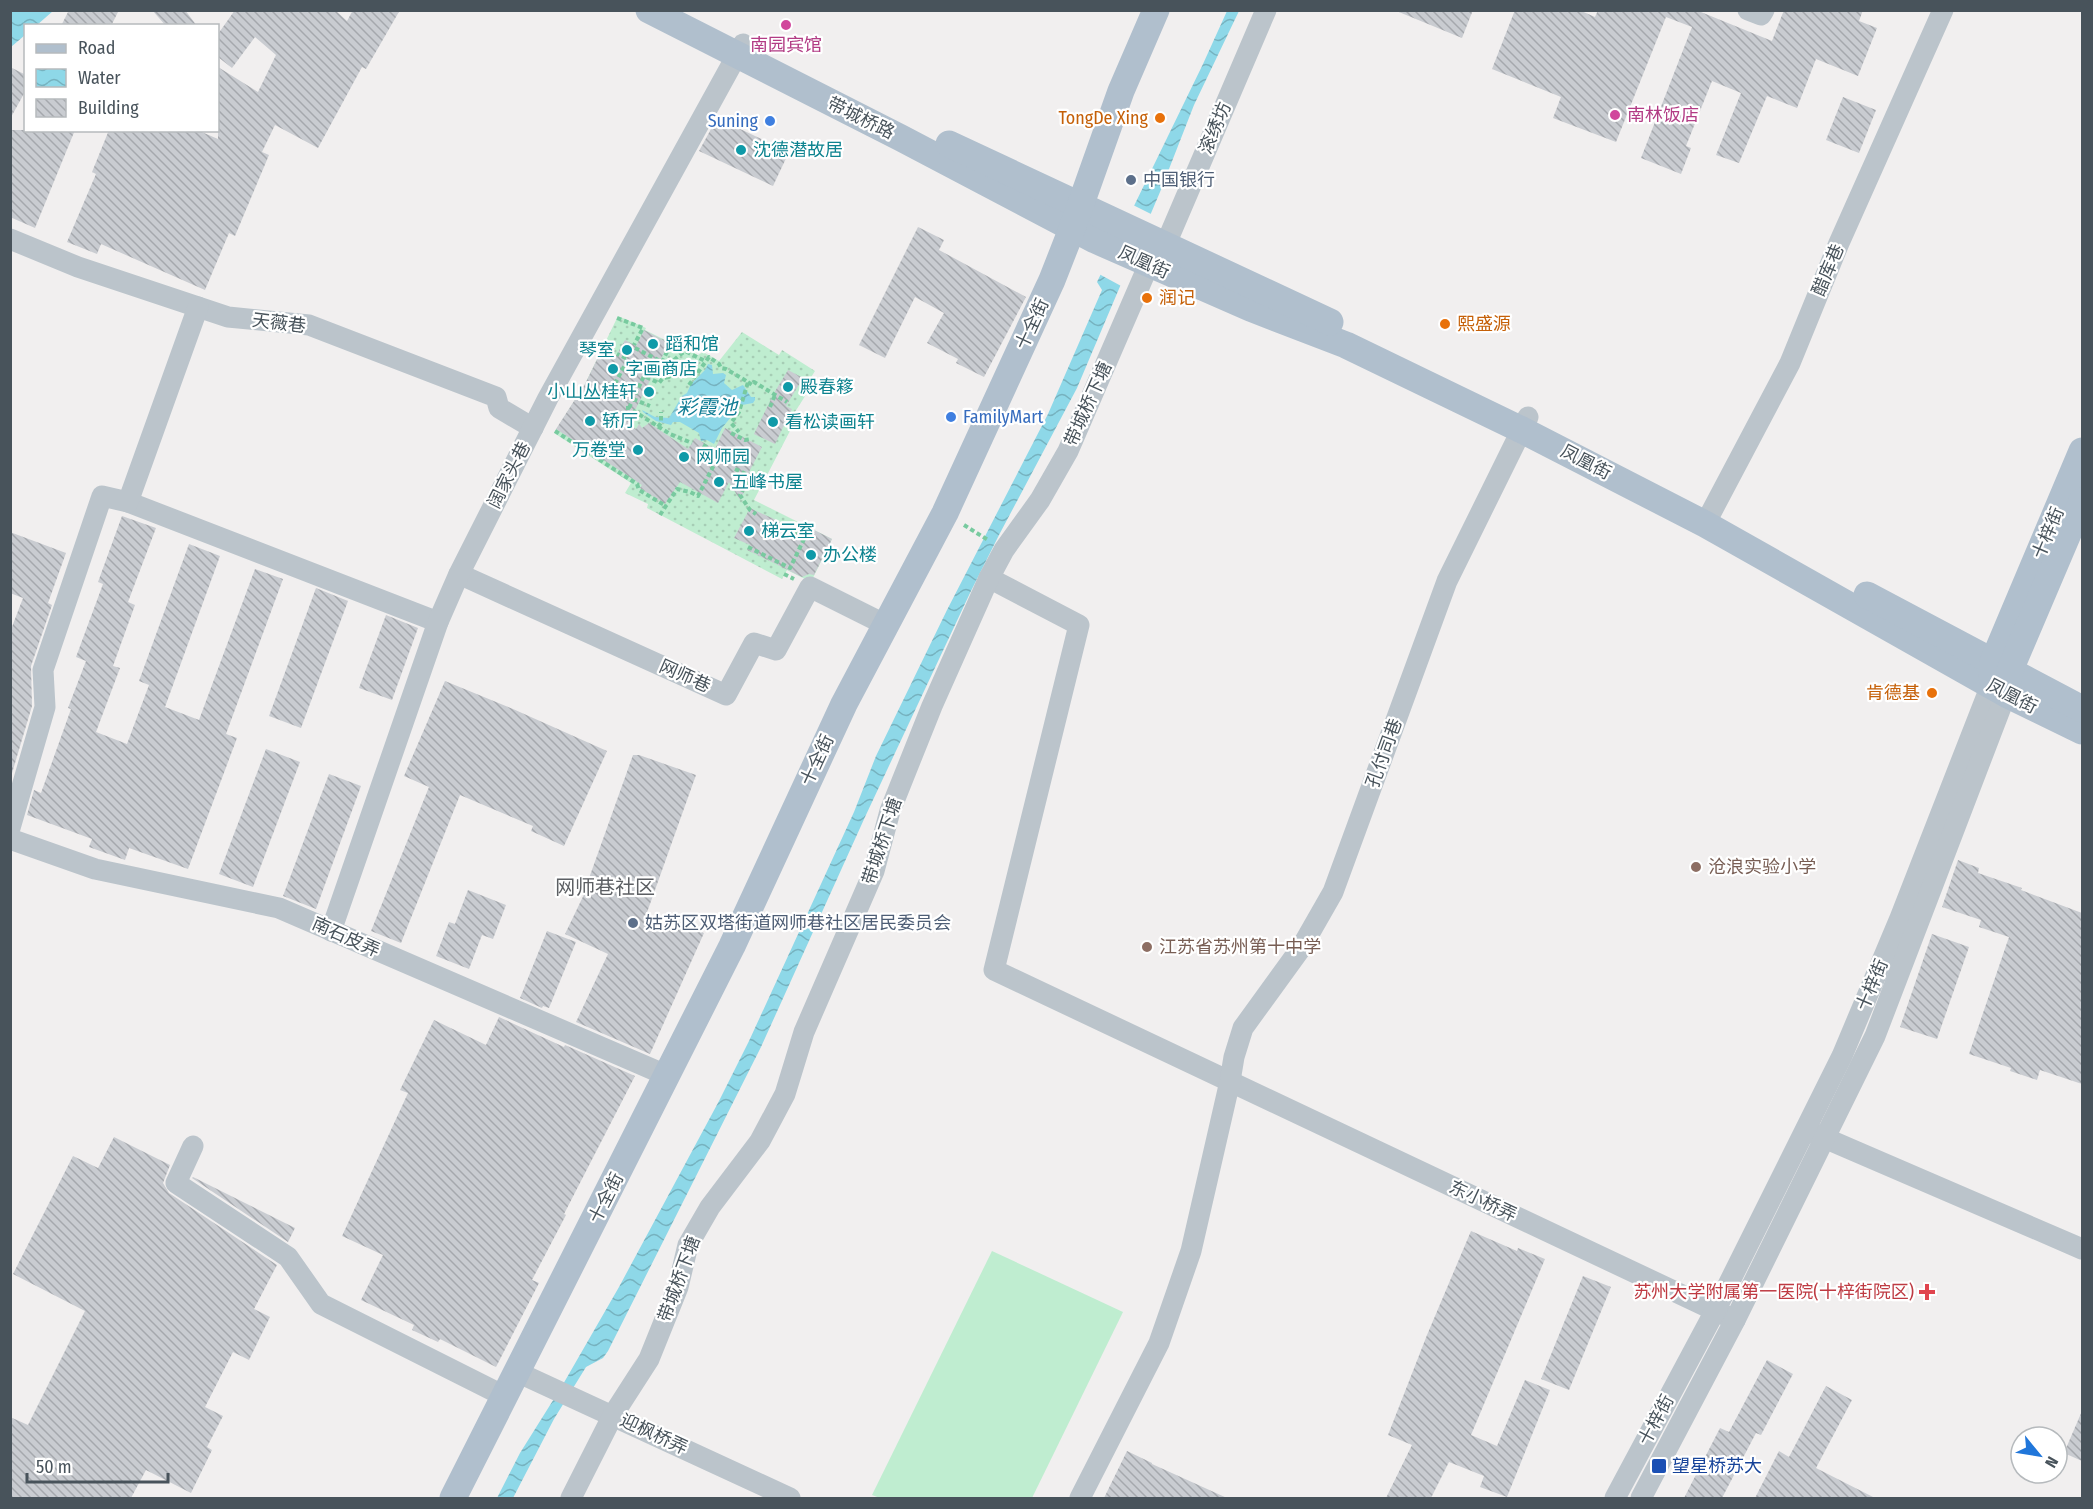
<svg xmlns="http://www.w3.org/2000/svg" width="2093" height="1509" font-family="'Fira Sans Condensed','Noto Sans SC',sans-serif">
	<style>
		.grass { fill: #bfedd0 }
		.garden { fill: url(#garden-dots) }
		.water { fill: url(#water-waves) }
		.pier { fill: #f1efef }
		.building { fill: url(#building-back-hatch) }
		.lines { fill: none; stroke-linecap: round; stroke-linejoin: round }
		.path { stroke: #78ca9f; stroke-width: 4; stroke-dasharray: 4.5 3; stroke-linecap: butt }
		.minor { stroke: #bbc4cb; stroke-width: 21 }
		.major { stroke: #b0bfcd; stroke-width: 27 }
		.hotel-dot { fill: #d1479c; stroke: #fff; stroke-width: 2 }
		.food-dot { fill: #e8710a; stroke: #fff; stroke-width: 2 }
		.shop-dot { fill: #3f7fe0; stroke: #fff; stroke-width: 2 }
		.culture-dot { fill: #0f9aa8; stroke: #fff; stroke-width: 2 }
		.service-dot { fill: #5c6f8a; stroke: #fff; stroke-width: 2 }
		.education-dot { fill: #8d6e63; stroke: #fff; stroke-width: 2 }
		.health-dot { fill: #e0444e; stroke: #fff; stroke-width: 2 }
		.transit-dot { fill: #1a4fb4; stroke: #fff; stroke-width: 2 }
		.labels { text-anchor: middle; stroke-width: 4.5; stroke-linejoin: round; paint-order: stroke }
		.hotel-label { font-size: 18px; fill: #b23c85; stroke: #fff }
		.street-label { font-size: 18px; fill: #48535b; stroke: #fff }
		.food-label { font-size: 18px; fill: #c56008; stroke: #fff; text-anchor: end }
		.shop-label { font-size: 18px; fill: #366cbe; stroke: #fff; text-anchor: end }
		.culture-label { font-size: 18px; fill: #0d838f; stroke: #fff; text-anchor: start }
		.service-label { font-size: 18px; fill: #4e5e75; stroke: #fff; text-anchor: start }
		.education-label { font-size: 18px; fill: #785e54; stroke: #fff; text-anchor: start }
		.health-label { font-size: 18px; fill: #be3a42; stroke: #fff; text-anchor: end }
		.transit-label { font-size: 18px; fill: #164399; stroke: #fff; text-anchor: start }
		.water-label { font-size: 20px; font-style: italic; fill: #127d95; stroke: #fff }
		.neighbourhood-label { font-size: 20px; fill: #5c5f63; stroke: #fff }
	</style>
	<defs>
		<pattern id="garden-dots" width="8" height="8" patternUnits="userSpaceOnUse" patternTransform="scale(1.5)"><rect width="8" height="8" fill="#bfedd0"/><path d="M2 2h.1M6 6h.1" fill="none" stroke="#a6cdb5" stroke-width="1.8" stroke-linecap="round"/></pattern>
		<pattern id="water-waves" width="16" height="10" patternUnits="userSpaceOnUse" patternTransform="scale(1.5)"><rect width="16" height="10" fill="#8ed8e8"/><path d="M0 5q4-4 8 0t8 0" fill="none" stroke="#76b2bf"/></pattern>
		<pattern id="building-back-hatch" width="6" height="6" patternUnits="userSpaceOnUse" patternTransform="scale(1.5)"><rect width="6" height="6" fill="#c9ccd1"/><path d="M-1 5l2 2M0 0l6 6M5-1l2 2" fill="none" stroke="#a5a8ad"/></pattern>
	</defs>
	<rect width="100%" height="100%" fill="#f1efef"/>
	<polygon class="grass" points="992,1251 1123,1312 1032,1498 880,1498 872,1495"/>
	<polygon class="garden" points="618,316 646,328 645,330 669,342 670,341 698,355 703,352 719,361 742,332 779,355 782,350 815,371 805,387 809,390 786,426 791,429 754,500 832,539 811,582 787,570 782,579 647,508 648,504 625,493 631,483 554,433 585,384"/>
	<g class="water">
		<polygon points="11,10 53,10 53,11 37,25 26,26 25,35 11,47"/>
		<polygon points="1227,11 1239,11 1194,105 1160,192 1077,388 999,535 970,593 865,817 761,1047 608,1351 603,1358 586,1367 554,1419 513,1498 497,1498 520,1453 562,1386 619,1287 719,1101 749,1041 854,812 876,756 947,610 1048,414 1102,290 1097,282 1203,64"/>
		<polygon points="708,364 712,365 713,374 723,373 726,375 724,383 732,390 743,385 751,397 755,397 755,400 753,403 742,405 738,403 737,398 732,401 736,411 722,428 714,444 707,440 701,441 699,433 680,422 673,422 671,425 656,421 643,412 642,410 655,417 669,418 682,396 687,393 691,384 705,370"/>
	</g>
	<polygon class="pier" points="1131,204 1153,215 1123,287 1099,274"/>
	<g class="building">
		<polygon points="69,10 119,10 111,26 61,26"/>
		<polygon points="152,10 185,10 197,26 166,26"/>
		<polygon points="235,10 335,10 347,21 353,10 400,10 366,69 362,67 318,148 275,125 262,152 269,155 235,236 229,233 205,290 101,244 97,254 67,242 96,174 92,172 109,130 197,130 218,139 218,67 258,92 276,55 255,37 232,68 218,57 218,34"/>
		<polygon points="1394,10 1473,10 1462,38"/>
		<polygon points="1515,10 1579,10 1595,17 1598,10 1696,10 1772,41 1784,10 1863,10 1859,21 1877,28 1858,76 1816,59 1797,108 1767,96 1739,163 1716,155 1741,93 1712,81 1686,146 1691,148 1681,174 1641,158 1692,27 1666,17 1616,142 1553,118 1561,97 1492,69"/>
		<polygon points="10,67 26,75 26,90 10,119"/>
		<polygon points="1843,97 1876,110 1859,153 1826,140"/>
		<polygon points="717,118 789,152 773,186 699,151"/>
		<polygon points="10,130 75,130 35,228 10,217"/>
		<polygon points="918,227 944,240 939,250 1026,297 984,377 956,363 958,359 927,343 944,313 915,297 885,358 859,345"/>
		<polygon points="644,330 669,343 628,424 636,429 639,424 642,428 649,423 688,449 695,438 715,449 725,428 762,447 749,472 754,474 740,500 729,482 718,503 680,482 665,504 640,488 642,485 556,429 585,384 602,349 616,356 625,340 636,346"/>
		<polygon points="788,370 803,378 786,406 792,409 775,444 754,434 774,393"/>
		<polygon points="750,508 809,535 812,529 832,539 814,575 809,574 802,577 747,550 750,545 734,538"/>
		<polygon points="122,516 156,528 128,602 135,605 113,666 120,668 96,732 127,744 149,685 139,681 189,544 220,556 165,707 199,720 255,569 283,579 226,734 237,738 188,869 129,848 125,860 89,847 92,839 27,815 34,790 41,793 71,709 68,708 86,661 76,657 103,584 98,582"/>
		<polygon points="10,532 66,553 48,603 52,605 31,666 32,706 10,780 10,632 23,598 10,593"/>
		<polygon points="316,588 348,601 301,728 269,716"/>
		<polygon points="386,615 418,628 392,700 359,688"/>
		<polygon points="445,681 513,709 607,751 564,846 531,831 533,826 460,795 401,943 371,931 429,787 404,776"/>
		<polygon points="266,749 300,762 253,887 219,874"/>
		<polygon points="633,755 639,755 696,775 645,918 673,932 678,921 704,933 650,1054 576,1022 608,954 565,934 590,882 588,881"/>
		<polygon points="329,774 361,786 316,909 283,896"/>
		<polygon points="1958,860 1979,868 1978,873 2022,888 2021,890 2082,913 2082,1084 2040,1070 2037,1080 2010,1071 2011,1068 1969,1054 2009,937 1979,927 1981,920 1942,907"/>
		<polygon points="468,890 506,905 493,939 482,935 469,969 436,956 449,922 455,924"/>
		<polygon points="547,931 576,942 549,1008 543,1006 542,1008 520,998"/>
		<polygon points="1932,934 1969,947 1937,1039 1900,1027"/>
		<polygon points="499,1017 564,1047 565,1045 635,1076 564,1214 566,1215 532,1280 539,1283 496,1367 440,1339 438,1342 412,1330 414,1325 361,1300 383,1255 342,1236 408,1093 400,1090 434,1020 486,1045"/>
		<polygon points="114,1137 170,1165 163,1183 169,1193 277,1265 254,1309 270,1317 249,1360 233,1352 205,1407 223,1416 207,1447 212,1450 191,1493 146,1470 131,1498 10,1498 10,1417 28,1425 85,1311 13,1274 73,1156 98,1168"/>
		<polygon points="193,1177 295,1228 288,1242 192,1178"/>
		<polygon points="1471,1231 1517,1251 1518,1248 1545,1259 1471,1435 1497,1446 1525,1380 1550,1390 1507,1497 1480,1487 1484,1476 1449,1462 1431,1498 1386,1498 1412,1445 1388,1435 1427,1335"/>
		<polygon points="1583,1276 1611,1287 1569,1390 1541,1379"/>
		<polygon points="1767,1360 1793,1374 1761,1435 1756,1433 1722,1498 1684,1498 1720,1428 1729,1432"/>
		<polygon points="1826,1386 1852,1400 1816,1468 1875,1498 1755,1498 1779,1451 1789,1457"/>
		<polygon points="2082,1411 2082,1461 2064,1453"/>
		<polygon points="1127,1451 1152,1463 1152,1464 1227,1498 1104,1498"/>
	</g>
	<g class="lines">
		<g class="path">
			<polyline points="617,318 643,328 634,345"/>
			<polyline points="635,348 662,362 671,344 705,361"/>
			<polyline points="748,382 752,385 754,382 787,402"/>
			<polyline points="689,385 709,357 719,364 721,368 726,369 748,382 739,412 731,423 739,432"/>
			<polyline points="608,397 628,359 617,354"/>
			<polyline points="633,399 650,406"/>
			<polyline points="770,407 775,395"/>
			<polyline points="626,408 629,408 670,434 692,443"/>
			<path d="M 629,408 L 644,376 L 659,383 L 663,378 L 669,377 C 668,364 675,358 685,351"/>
			<polyline points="658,427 661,423 661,412"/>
			<polyline points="555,431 637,484 639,490 666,506"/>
			<polyline points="731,433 745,440 751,439"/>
			<polyline points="703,445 713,451"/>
			<polyline points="735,469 750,476 740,495 750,510 756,514"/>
			<polyline points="660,515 677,489 690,492 698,496 718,457"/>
			<polyline points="964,525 988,540"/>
			<polyline points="748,547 790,568 805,537 775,522"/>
			<polyline points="784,574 794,579"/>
		</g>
		<g class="minor">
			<polyline points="1748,10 1761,15 1764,10"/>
			<polyline points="10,239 78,267 228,317 309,325 496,397 499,408 533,428"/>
			<polyline points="1165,246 1266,10"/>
			<polyline points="128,502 438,622"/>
			<polyline points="1705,524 1790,363 1839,243 1943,10"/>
			<polyline points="459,574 726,695 754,643 776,650 810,587 884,624"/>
			<polyline points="989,578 1079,625 994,970 1735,1320"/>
			<polyline points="10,828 45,707 43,670 102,496 128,502 198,307"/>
			<polyline points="10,839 95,869 279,908 668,1076"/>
			<polyline points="331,931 438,622 459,574 548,398 743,44"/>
			<polyline points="1813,1133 2082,1249"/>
			<polyline points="193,1146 176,1183 288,1257 321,1304 504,1396"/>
			<polyline points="517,1372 790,1498"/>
			<polyline points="571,1498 613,1415 649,1359 678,1287 688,1245 710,1207 760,1141 785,1094 804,1032 874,871 890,811 932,706 989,578 1004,550 1040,500 1068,451 1149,264"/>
			<polyline points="1080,1498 1159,1343 1191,1251 1230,1081 1234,1057 1243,1028 1301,948 1333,892 1447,581 1528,417"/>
			<polyline points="1615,1498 1715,1311 1842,1056 1900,918 1991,685"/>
			<polyline points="1641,1498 1735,1320 1875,1036 2006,694"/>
		</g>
		<g class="major">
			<polyline points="649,10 901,138 1095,240 1250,308 1346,345 1522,430 1705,524 2006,694 2082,731"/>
			<polyline points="949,144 1330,322"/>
			<polyline points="1867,595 2082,709"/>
			<polyline points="1992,678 1993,662 2082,451"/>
			<polyline points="2008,680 2010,670 2082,501"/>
			<polyline points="453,1498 732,946 844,704 945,513 1052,280 1072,229 1121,91 1156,10"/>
		</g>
	</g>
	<g class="hotel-dot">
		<circle cx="786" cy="25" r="6"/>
		<circle cx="1615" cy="115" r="6"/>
	</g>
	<g class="food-dot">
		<circle cx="1160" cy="118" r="6"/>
		<circle cx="1147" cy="298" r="6"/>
		<circle cx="1445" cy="324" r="6"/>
		<circle cx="1932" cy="693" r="6"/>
	</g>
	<g class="shop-dot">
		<circle cx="770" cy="121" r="6"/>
		<circle cx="951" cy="417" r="6"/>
	</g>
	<g class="culture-dot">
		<circle cx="741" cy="150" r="6"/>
		<circle cx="653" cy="344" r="6"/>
		<circle cx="627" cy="350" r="6"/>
		<circle cx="613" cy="369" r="6"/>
		<circle cx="788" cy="387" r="6"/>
		<circle cx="649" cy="392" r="6"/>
		<circle cx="590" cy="421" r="6"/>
		<circle cx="773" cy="422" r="6"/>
		<circle cx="638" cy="450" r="6"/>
		<circle cx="684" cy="457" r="6"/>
		<circle cx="719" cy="482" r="6"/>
		<circle cx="749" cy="531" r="6"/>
		<circle cx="811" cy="555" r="6"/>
	</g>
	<g class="service-dot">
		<circle cx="1131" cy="180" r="6"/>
		<circle cx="633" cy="923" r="6"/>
	</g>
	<g class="education-dot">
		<circle cx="1696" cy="867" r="6"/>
		<circle cx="1147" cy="947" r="6"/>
	</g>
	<path class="health-dot" d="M1924 1283h6v6h6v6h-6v6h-6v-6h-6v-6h6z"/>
	<rect class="transit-dot" x="1651" y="1458" width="16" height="16" rx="3"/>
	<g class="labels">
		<g class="hotel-label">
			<text x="786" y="51">南园宾馆</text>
			<text x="1627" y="121" text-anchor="start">南林饭店</text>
		</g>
		<g class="street-label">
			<text transform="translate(861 118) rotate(26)" y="6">带城桥路</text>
			<text transform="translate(1215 128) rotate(-67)" y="6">滚绣坊</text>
			<text transform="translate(1144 262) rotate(24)" y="6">凤凰街</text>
			<text transform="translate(1828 270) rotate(-67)" y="6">醋库巷</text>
			<text transform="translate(279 323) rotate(7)" y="6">天薇巷</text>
			<text transform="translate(1032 324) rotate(-65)" y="6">十全街</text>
			<text transform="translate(1088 404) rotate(-66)" y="6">带城桥下塘</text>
			<text transform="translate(1586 462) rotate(27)" y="6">凤凰街</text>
			<text transform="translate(509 475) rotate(-63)" y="6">阔家头巷</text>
			<text transform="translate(2048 533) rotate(-67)" y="6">十梓街</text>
			<text transform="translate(685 676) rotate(24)" y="6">网师巷</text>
			<text transform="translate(2012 696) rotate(27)" y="6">凤凰街</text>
			<text transform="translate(1384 753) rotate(-70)" y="6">孔付司巷</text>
			<text transform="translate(817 760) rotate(-65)" y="6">十全街</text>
			<text transform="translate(882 841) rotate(-72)" y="6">带城桥下塘</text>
			<text transform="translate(346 937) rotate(24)" y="6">南石皮弄</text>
			<text transform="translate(1872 985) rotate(-67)" y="6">十梓街</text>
			<text transform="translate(606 1198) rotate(-63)" y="6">十全街</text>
			<text transform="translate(1483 1201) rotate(25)" y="6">东小桥弄</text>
			<text transform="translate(679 1279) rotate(-70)" y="6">带城桥下塘</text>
			<text transform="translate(1656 1420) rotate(-62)" y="6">十梓街</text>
			<text transform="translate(654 1434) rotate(25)" y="6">迎枫桥弄</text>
		</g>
		<g class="food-label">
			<text x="1148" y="124">TongDe Xing</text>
			<text x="1159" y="304" text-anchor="start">润记</text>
			<text x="1457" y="330" text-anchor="start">熙盛源</text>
			<text x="1920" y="699">肯德基</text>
		</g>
		<g class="shop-label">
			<text x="758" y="127">Suning</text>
			<text x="963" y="423" text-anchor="start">FamilyMart</text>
		</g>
		<g class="culture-label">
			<text x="753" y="156">沈德潜故居</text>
			<text x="665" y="350">蹈和馆</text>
			<text x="615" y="356" text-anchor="end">琴室</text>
			<text x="625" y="375">字画商店</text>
			<text x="800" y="393">殿春簃</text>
			<text x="637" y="398" text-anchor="end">小山丛桂轩</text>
			<text x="602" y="427">轿厅</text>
			<text x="785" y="428">看松读画轩</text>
			<text x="626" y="456" text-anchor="end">万卷堂</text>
			<text x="696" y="463">网师园</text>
			<text x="731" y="488">五峰书屋</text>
			<text x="761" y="537">梯云室</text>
			<text x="823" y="561">办公楼</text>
		</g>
		<g class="service-label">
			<text x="1143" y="186">中国银行</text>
			<text x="645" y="929">姑苏区双塔街道网师巷社区居民委员会</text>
		</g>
		<g class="education-label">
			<text x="1708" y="873">沧浪实验小学</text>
			<text x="1159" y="953">江苏省苏州第十中学</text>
		</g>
		<g class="health-label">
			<text x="1914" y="1298">苏州大学附属第一医院(十梓街院区)</text>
		</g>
		<g class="transit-label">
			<text x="1672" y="1472">望星桥苏大</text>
		</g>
		<g class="water-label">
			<text x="707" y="414">彩霞池</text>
		</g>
		<g class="neighbourhood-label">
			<text x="605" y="894">网师巷社区</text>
		</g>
	</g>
	<rect width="2093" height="1509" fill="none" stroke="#48535b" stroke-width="24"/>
	<rect x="24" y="24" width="195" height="108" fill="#ffffff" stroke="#b6babd" stroke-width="1.5"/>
	<rect x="36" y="44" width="30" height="9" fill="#b0bfcd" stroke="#b6babd" stroke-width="1.5"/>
	<text x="78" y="54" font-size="18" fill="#48535b">Road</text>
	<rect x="36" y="69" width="30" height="18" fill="url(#water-waves)" stroke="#b6babd" stroke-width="1.5"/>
	<text x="78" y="84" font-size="18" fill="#48535b">Water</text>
	<rect x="36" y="99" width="30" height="18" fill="url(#building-back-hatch)" stroke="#b6babd" stroke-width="1.5"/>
	<text x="78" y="114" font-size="18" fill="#48535b">Building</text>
	<g transform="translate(2039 1455) rotate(120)"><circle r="28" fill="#ffffff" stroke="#b6babd" stroke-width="1.5"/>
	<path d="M0-4.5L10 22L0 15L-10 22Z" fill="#2076da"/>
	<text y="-9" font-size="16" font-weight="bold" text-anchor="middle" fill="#48535b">N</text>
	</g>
	<path d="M27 1473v9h141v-9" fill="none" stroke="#48535b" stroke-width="3"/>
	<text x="36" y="1473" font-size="18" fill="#48535b" stroke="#ffffff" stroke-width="4.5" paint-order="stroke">50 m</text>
</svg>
